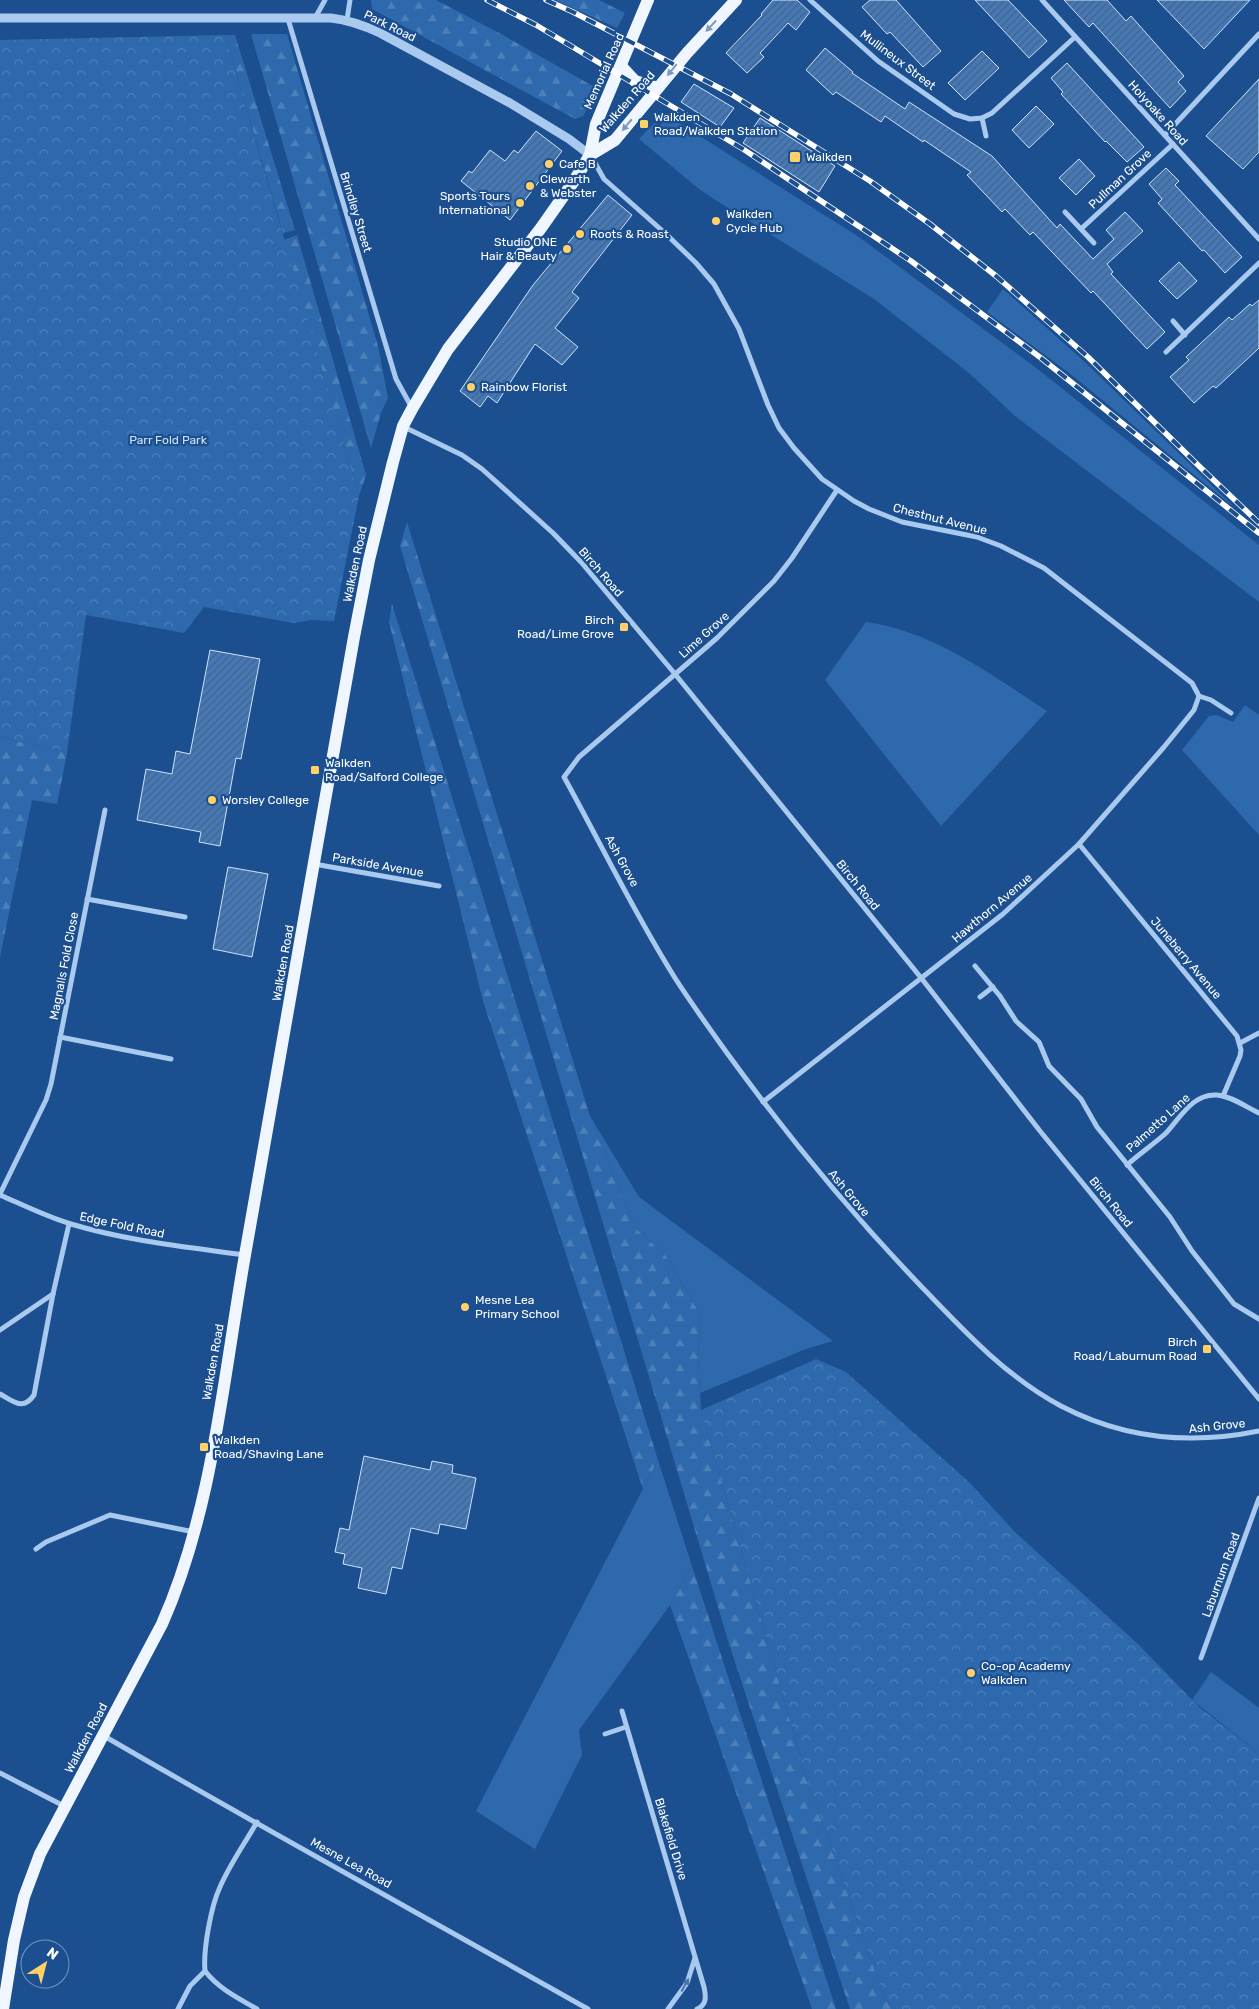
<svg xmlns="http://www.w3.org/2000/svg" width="1259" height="2009" font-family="Rubik,sans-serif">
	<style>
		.green { fill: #2e69ad }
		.forest { fill: url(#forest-firs) }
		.park { fill: url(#park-crowns) }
		.building { fill: url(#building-hatch); stroke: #cfe3fa }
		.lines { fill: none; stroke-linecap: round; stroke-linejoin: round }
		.minor { stroke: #a9c9ee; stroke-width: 5 }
		.tertiary { stroke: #a9c9ee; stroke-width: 9 }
		.primary { stroke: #f0f6ff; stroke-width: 12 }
		.rail-casing { stroke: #fff; stroke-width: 5.5 }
		.rail { stroke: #1b4f8f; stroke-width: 4; stroke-dasharray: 11; stroke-linecap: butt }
		.oneway { fill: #7b9ac1 }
		.oneway2 { fill: #4674ac }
		.poi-dot { fill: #ffd166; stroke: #1b4f8f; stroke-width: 2 }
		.labels { text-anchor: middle; stroke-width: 4.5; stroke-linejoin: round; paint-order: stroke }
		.street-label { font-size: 12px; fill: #fff; stroke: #1b4f8f }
		.poi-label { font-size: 12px; fill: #fff; stroke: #1b4f8f; text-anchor: start }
		.park-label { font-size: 12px; fill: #cfe3fa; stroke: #1b4f8f }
	</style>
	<defs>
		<pattern id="forest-firs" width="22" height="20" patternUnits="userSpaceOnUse" patternTransform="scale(1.25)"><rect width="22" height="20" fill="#2e69ad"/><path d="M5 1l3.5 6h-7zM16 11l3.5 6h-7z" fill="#4d80b9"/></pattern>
		<pattern id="park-crowns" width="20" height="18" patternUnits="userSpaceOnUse" patternTransform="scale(1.25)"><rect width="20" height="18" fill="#2e69ad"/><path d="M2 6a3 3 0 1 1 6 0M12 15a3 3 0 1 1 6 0" fill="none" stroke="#4d80b9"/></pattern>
		<pattern id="building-hatch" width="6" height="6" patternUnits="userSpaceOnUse" patternTransform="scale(1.25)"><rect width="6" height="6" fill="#4478b7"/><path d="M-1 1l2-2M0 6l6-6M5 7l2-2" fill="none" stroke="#486282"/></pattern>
	</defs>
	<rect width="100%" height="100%" fill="#1b4f8f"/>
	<g class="green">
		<polygon points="670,117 859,237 1035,367 1259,545 1259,602 1015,416 969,373 874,299 717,201 699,189 639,139 654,123 660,125"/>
		<polygon points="1003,289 1088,365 1236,509 1068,372 987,312"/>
		<path d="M 866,622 C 935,632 990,674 1047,711 L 941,826 L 825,680 Z"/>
		<polygon points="1245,705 1259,715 1259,835 1182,750 1209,716 1217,715 1233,722"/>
		<polygon points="590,1116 639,1197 833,1341 806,1349 700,1393 698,1357 701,1316 666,1256 635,1228"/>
		<polygon points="658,1460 692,1566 670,1605 579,1730 582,1755 535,1849 476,1811"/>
		<polygon points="1211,1672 1259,1708 1259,1753 1192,1700"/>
	</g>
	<g class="forest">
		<polygon points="371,0 436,0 501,34 598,89 583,116 575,119 372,9"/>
		<polygon points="555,0 599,0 625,13 617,28"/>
		<polygon points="251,34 287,34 378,346 388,398 381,413 371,448"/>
		<polygon points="225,35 235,35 295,230 283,233"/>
		<polygon points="297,235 366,475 359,496 284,240"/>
		<polygon points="407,522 590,1116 635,1228 666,1256 701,1316 698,1357 701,1410 806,1776 885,1999 896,2009 850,2009 730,1647 400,546"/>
		<polygon points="392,604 658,1460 643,1489 483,1001 389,622"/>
		<polygon points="0,737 67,753 57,804 32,800 0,957"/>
		<polygon points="692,1566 836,2009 812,2009 670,1605"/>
	</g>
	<g class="park">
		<polygon points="225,35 359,496 334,621 311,620 294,623 204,607 184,633 86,615 67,753 0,737 0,40"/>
		<polygon points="816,1359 846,1372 970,1483 1015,1532 1139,1645 1199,1707 1259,1753 1259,2009 896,2009 885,1999 806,1776 701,1410"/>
	</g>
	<g class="building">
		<polygon points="773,0 797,0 810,12 796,30 788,23 760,53 764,57 747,73 726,53 762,15 761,14"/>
		<polygon points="870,0 896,0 941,51 923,67 890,32 887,34 862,7"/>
		<polygon points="975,0 1008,0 1047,41 1029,58"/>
		<polygon points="1064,0 1107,0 1126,21 1131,16 1184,76 1178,82 1186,91 1170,108 1093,23 1089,27"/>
		<polygon points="1157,0 1250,0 1204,49"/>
		<polygon points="825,48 853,72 852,73 905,109 909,102 992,156 1057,228 1060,224 1093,259 1114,239 1106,230 1125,212 1143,231 1107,264 1113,272 1111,274 1165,332 1147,349 1093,291 1091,293 1033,232 1030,235 1005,209 1002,212 967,175 971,172 924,140 923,142 885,116 881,122 836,92 833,95 806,70"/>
		<polygon points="982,51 999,68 965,100 948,83"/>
		<polygon points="1067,63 1144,147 1127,162 1106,141 1105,142 1061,94 1063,92 1051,78"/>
		<polygon points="1259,79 1259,152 1243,169 1206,136"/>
		<polygon points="694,84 734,108 720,127 681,102"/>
		<polygon points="1036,106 1054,124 1029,148 1012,130"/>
		<polygon points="760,118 835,166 819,192 743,143"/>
		<polygon points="536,131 562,151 510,220 461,181 469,171 472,173 490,150 505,161 514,150 518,153"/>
		<polygon points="1079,159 1095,176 1076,195 1059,178"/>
		<polygon points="1166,168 1179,181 1175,185 1242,257 1225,273 1204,250 1202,251 1158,203 1162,199 1149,184"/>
		<polygon points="608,195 632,215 572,292 579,298 555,328 578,347 562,365 535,344 497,403 488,396 480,407 460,391 533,285"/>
		<polygon points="1179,262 1197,281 1177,299 1159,281"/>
		<polygon points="1259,300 1259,348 1216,388 1213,386 1194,403 1170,377 1189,360 1186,357 1229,317 1232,320 1250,304 1252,306"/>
		<polygon points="210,650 260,659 241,759 236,758 220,846 199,842 201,832 137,820 146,769 172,774 176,751 190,754"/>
		<polygon points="228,867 268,874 252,957 213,949"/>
		<polygon points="364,1456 430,1470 432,1461 453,1465 452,1473 476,1478 466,1529 440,1524 438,1534 411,1528 402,1569 392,1567 386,1594 358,1588 362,1568 343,1564 345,1554 335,1552 340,1528 349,1530"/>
	</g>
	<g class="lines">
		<g class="minor">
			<polyline points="810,0 878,61 954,114 970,119 982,118 992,113 1075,37"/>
			<polyline points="1042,0 1259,239"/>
			<polyline points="315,18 325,0"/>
			<polyline points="288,19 396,379 412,408"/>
			<polyline points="347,20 350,0"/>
			<polyline points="982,118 986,136"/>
			<polyline points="1165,135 1259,34"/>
			<polyline points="591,156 604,179 666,234 696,263 714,284 739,329 768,405 779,428 794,448 822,479 854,501 869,509 902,522 977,537 1001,546 1044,568 1192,683 1199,696 1211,700 1231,713"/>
			<polyline points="1065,212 1094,243"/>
			<polyline points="1081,229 1173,144"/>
			<polyline points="1173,321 1185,335"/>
			<polyline points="1166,352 1259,263"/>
			<polyline points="404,427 462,455 482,469 553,533 581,562 675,674 922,979 1040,1131 1259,1399"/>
			<path d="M 837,490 L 792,558 L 774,581 L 717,638 L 579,757 L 564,777 C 601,844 634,913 675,978 C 691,1003 709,1028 727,1053 C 786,1134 849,1211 919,1284 C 961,1328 1006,1377 1061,1406 C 1124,1439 1191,1445 1259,1431"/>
			<polyline points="1079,844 1237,1036 1241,1050 1240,1056 1223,1096"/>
			<polyline points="314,864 439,886"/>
			<polyline points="87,899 185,917"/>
			<polyline points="975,966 1000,996 1016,1021 1039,1042 1049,1066 1081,1099 1097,1127 1170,1217 1192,1251 1234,1304 1259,1319"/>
			<polyline points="980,997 993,987"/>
			<polyline points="60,1037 171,1059"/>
			<polyline points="1240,1043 1259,1033"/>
			<polyline points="763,1102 1003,914 1079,844 1164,747 1194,710 1199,696"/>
			<path d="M 1127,1165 C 1139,1154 1154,1144 1166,1133 C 1180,1118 1193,1093 1217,1095 C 1231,1096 1246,1107 1259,1113"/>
			<polyline points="0,1194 46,1100 51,1084 105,810"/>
			<path d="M 0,1195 C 23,1205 47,1217 71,1224 C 127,1241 187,1247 245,1255"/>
			<polyline points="0,1330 53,1294"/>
			<path d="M 0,1394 C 14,1402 23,1411 34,1395 L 53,1294 L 69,1224"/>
			<polyline points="36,1549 46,1542 110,1515 194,1532"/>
			<polyline points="1201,1658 1259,1498"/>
			<path d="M 622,1711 L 704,1987 C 706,1996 707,2005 697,2009"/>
			<polyline points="605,1734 626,1727"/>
			<path d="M 104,1736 C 264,1829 427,1918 588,2009"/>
			<polyline points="0,1773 64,1806"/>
			<path d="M 205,1971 C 219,1989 238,1998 257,2009"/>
			<path d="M 178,2009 L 190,1986 L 205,1971 C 203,1950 211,1906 220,1887 C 230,1864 245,1843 257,1822"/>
			<polyline points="668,2009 687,1983 695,1958"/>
		</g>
		<path class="tertiary" d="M 0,18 L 331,18 C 349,20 363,25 380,33 L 510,103 L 569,139 L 590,155"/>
		<g class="primary">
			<polyline points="621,66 635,81 658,88"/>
			<polyline points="590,155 596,124 648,0"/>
			<path d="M 3,2009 L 14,1940 L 24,1897 L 40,1854 L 162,1624 C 213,1509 223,1379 245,1255 C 280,1049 318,843 354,637 L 369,560 L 393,462 L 403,426 L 412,409 L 448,349 L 541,228 L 574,181 L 590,155 L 615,140 L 687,53 L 736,0"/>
		</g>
		<defs>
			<g id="rail">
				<polyline points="487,0 536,25 743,149 911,261 1041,358 1259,533"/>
				<polyline points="546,0 573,12 731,94 870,181 930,224 996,276 1088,357 1201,468 1259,523"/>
			</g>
		</defs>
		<use href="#rail" class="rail-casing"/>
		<use href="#rail" class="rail"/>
	</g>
	<defs><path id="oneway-solid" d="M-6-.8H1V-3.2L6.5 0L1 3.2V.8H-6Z" transform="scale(1.25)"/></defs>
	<g class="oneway">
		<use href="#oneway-solid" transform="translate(711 26) rotate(133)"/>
		<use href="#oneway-solid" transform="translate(672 70) rotate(129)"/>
		<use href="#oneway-solid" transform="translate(627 125) rotate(130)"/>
	</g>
	<use class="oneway2" href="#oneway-solid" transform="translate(685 1985) rotate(-61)"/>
	<g class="poi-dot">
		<rect x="639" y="119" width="10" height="10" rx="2.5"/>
		<rect x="789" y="151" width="12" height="12" rx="2.5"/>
		<circle cx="549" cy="164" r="5"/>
		<circle cx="530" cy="186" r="5"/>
		<circle cx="520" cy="203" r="5"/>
		<circle cx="716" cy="221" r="5"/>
		<circle cx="580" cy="234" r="5"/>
		<circle cx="567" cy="249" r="5"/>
		<circle cx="471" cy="387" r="5"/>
		<rect x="619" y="622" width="10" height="10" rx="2.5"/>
		<rect x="310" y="765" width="10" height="10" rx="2.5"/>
		<circle cx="212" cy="800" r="5"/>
		<circle cx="465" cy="1307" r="5"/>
		<rect x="1202" y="1344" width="10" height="10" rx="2.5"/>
		<rect x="199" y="1442" width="10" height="10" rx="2.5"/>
		<circle cx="971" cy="1673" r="5"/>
	</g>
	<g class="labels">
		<g class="street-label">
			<text transform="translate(390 26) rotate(26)" y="4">Park Road</text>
			<text transform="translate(898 60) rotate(37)" y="4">Mullineux Street</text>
			<text transform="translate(604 71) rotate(-66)" y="4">Memorial Road</text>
			<text transform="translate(627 102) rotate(-49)" y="4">Walkden Road</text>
			<text transform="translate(1158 113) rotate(48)" y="4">Holyoake Road</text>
			<text transform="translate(1120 179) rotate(-43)" y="4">Pullman Grove</text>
			<text transform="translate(356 212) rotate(73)" y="4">Brindley Street</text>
			<text transform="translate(940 519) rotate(14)" y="4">Chestnut Avenue</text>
			<text transform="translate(355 564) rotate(-78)" y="4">Walkden Road</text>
			<text transform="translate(601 572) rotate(49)" y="4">Birch Road</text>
			<text transform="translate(704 635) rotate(-42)" y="4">Lime Grove</text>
			<text transform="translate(622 861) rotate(61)" y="4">Ash Grove</text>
			<text transform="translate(378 865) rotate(10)" y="4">Parkside Avenue</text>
			<text transform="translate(858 885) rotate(51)" y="4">Birch Road</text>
			<text transform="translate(992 908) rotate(-40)" y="4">Hawthorn Avenue</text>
			<text transform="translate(1186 958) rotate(50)" y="4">Juneberry Avenue</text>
			<text transform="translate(283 963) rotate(-80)" y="4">Walkden Road</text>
			<text transform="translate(64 966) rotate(-79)" y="4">Magnalls Fold Close</text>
			<text transform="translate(1158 1123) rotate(-42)" y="4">Palmetto Lane</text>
			<text transform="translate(849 1193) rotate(50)" y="4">Ash Grove</text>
			<text transform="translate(1111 1202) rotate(51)" y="4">Birch Road</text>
			<text transform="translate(122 1225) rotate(12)" y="4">Edge Fold Road</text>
			<text transform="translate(213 1362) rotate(-80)" y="4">Walkden Road</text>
			<text transform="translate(1217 1426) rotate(-6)" y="4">Ash Grove</text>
			<text transform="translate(1221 1575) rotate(-70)" y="4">Laburnum Road</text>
			<text transform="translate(86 1738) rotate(-62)" y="4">Walkden Road</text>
			<text transform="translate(671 1839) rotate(73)" y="4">Blakefield Drive</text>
			<text transform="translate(351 1863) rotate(29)" y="4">Mesne Lea Road</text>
		</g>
		<g class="poi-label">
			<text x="654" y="121">Walkden<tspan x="654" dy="14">Road/Walkden Station</tspan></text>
			<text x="806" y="161">Walkden</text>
			<text x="559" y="168">Cafe B</text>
			<text x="540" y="183">Clewarth<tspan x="540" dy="14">&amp; Webster</tspan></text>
			<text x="510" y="200" text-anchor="end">Sports Tours<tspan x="510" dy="14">International</tspan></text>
			<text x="726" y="218">Walkden<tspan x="726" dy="14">Cycle Hub</tspan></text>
			<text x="590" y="238">Roots &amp; Roast</text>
			<text x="557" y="246" text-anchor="end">Studio ONE<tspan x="557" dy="14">Hair &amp; Beauty</tspan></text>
			<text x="481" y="391">Rainbow Florist</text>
			<text x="614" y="624" text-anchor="end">Birch<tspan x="614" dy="14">Road/Lime Grove</tspan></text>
			<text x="325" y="767">Walkden<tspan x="325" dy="14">Road/Salford College</tspan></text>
			<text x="222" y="804">Worsley College</text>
			<text x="475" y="1304">Mesne Lea<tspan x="475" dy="14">Primary School</tspan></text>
			<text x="1197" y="1346" text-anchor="end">Birch<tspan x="1197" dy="14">Road/Laburnum Road</tspan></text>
			<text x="214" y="1444">Walkden<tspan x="214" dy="14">Road/Shaving Lane</tspan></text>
			<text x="981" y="1670">Co-op Academy<tspan x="981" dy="14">Walkden</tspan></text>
		</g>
		<g class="park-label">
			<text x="168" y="444">Parr Fold Park</text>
		</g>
	</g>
	<g transform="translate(45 1964) rotate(36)"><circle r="24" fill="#1b4f8f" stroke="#7695bc"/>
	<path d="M0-4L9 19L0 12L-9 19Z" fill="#ffd166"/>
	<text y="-8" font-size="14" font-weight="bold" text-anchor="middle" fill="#ffffff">N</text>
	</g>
</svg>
